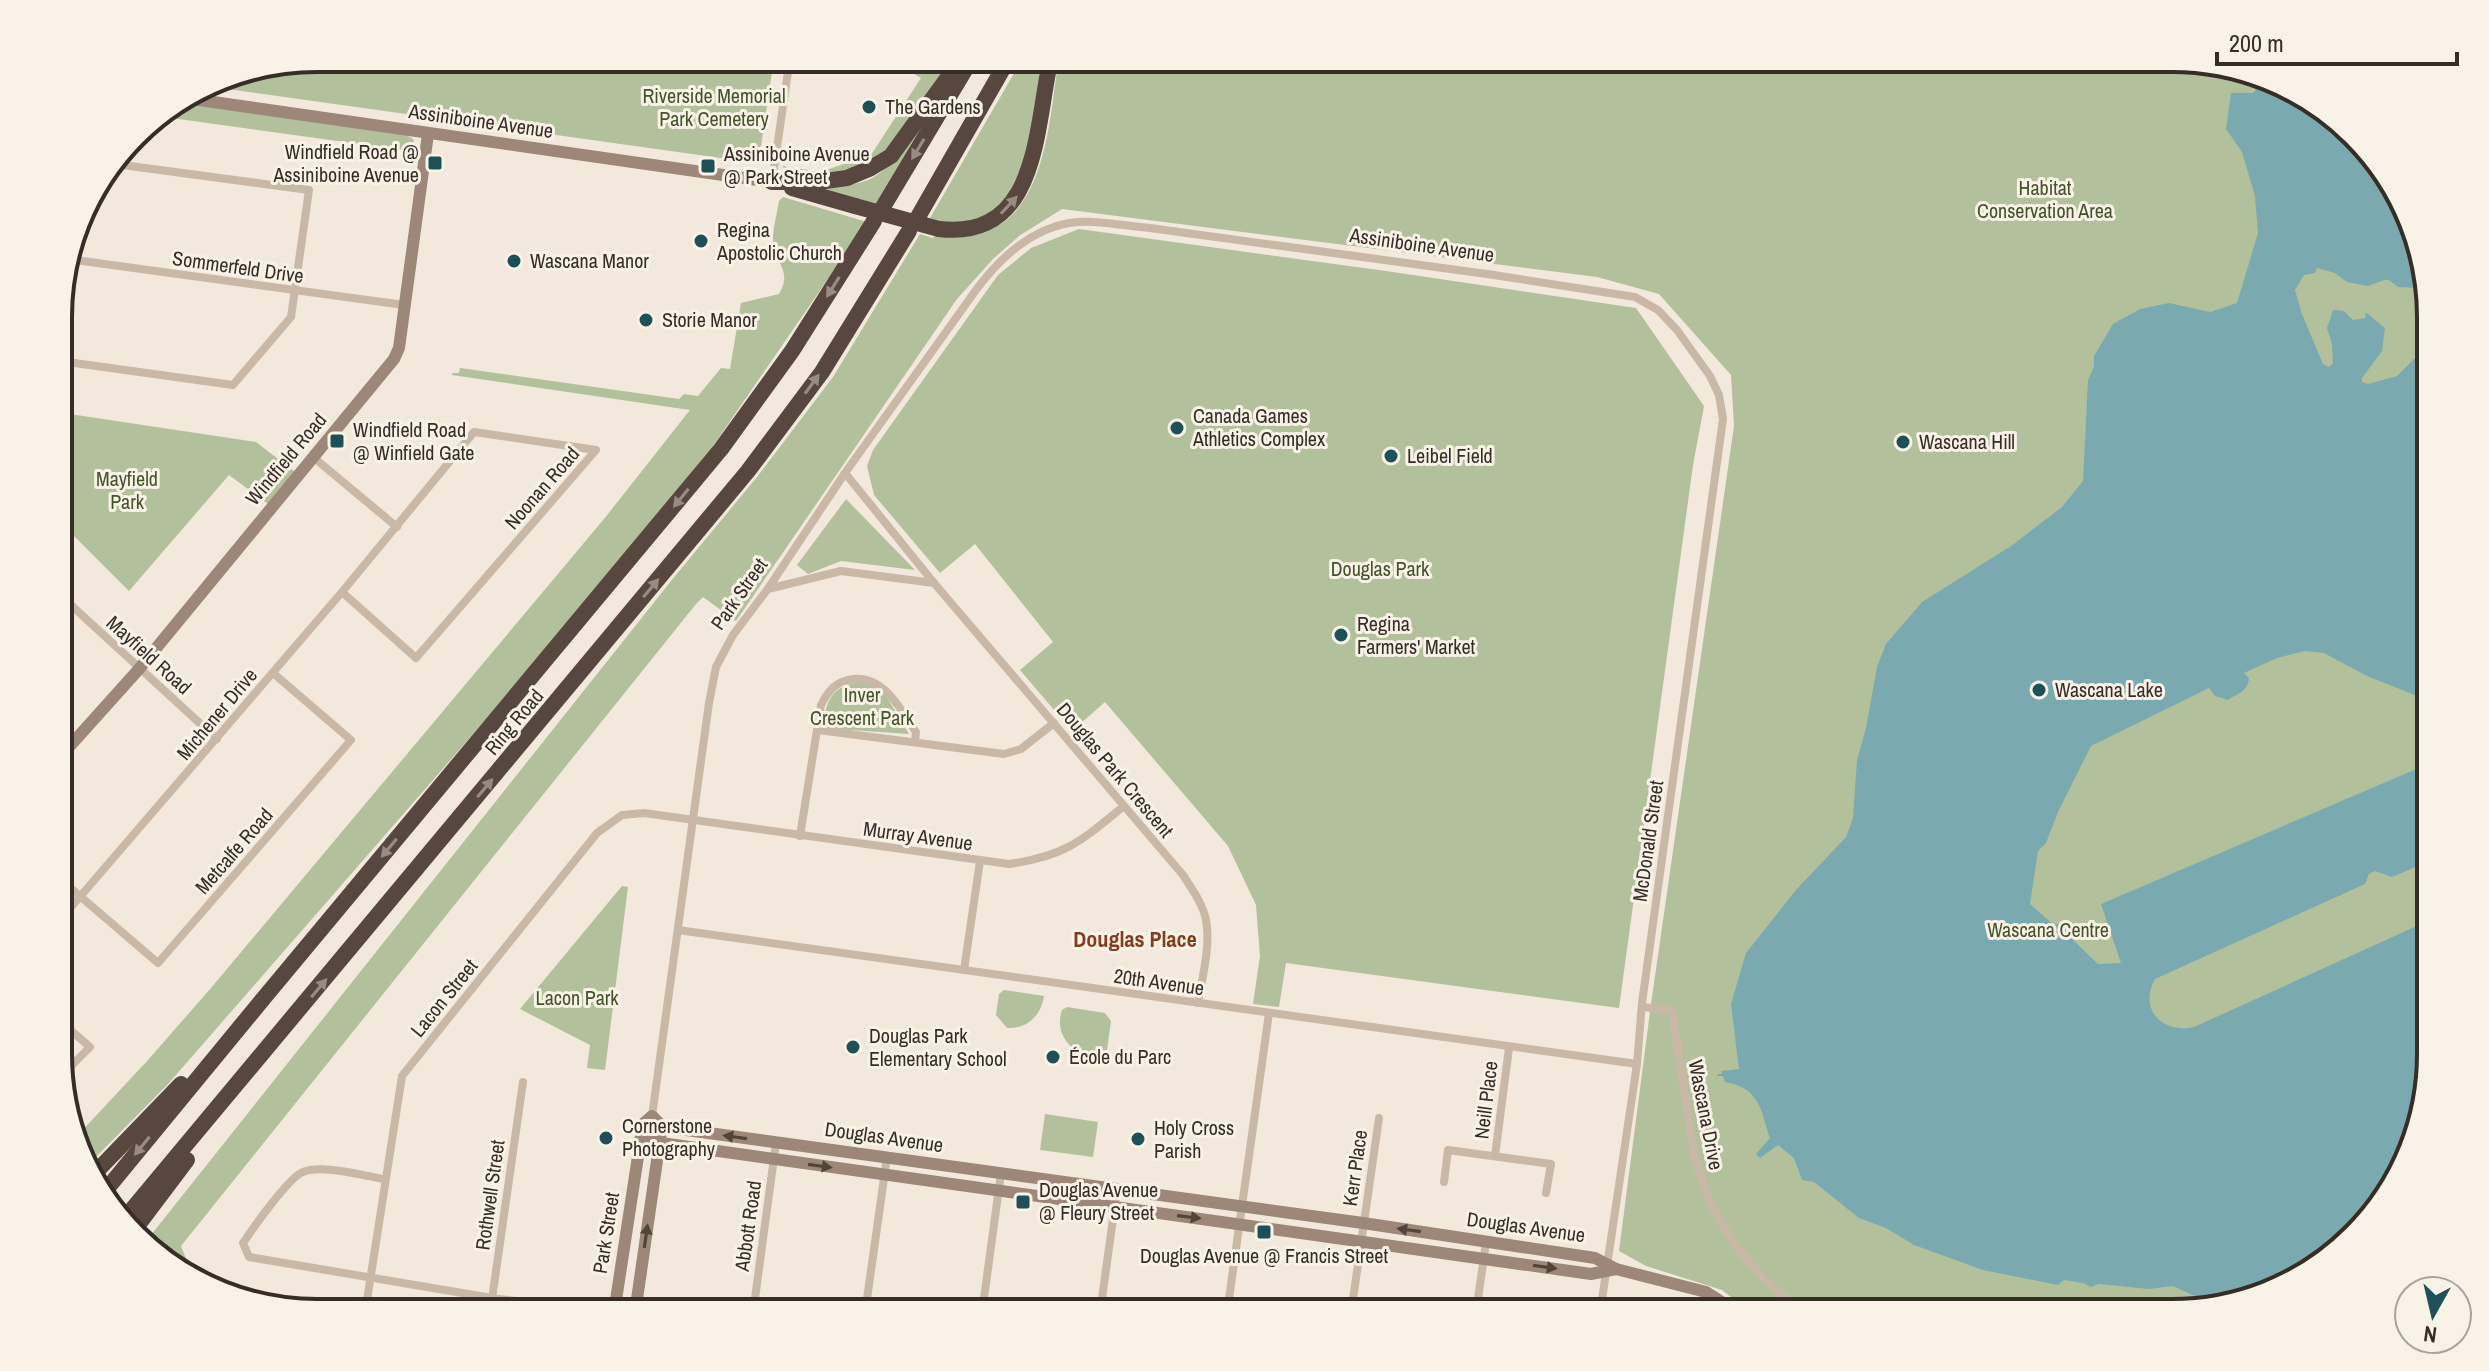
<svg xmlns="http://www.w3.org/2000/svg" width="2489" height="1371" font-family="'Archivo Narrow',sans-serif">
	<style>
		.green { fill: #b2c19b }
		.water { fill: #7aaaaf }
		.lines { fill: none; stroke-linecap: round; stroke-linejoin: round }
		.stream { stroke: #7aaaaf; stroke-width: 2 }
		.street { stroke: #cab8a7; stroke-width: 8 }
		.secondary { stroke: #9d8778; stroke-width: 12 }
		.highway { stroke: #57473e; stroke-width: 16 }
		.highway-bridge { stroke: #57473e; stroke-width: 16 }
		.oneway { fill: #988b82 }
		.oneway2 { fill: #50443b }
		.poi-dot { fill: #1d5157; stroke: #f9f2e7; stroke-width: 3 }
		.labels { text-anchor: middle; stroke-width: 6; stroke-linejoin: round; paint-order: stroke }
		.park-label { font-size: 20px; fill: #43542b; stroke: #f9f2e7 }
		.poi-label { font-size: 20px; fill: #362d27; stroke: #f9f2e7; text-anchor: start }
		.street-label { font-size: 20px; fill: #362d27; stroke: #f9f2e7 }
		.neighbourhood-label { font-size: 22px; font-weight: bold; fill: #853d20; stroke: #f9f2e7 }
		.rim { fill: none; stroke: #362d27; stroke-width: 4 }
	</style>
	<rect width="100%" height="100%" fill="#f2e8db"/>
	<g class="green">
		<polygon points="317,58 774,58 761,146 742,161 206,86 219,78"/>
		<path d="M 888,58 L 951,58 C 936,81 893,152 872,163 C 857,171 826,176 810,175 C 799,174 790,175 782,166 L 820,172 L 871,155 L 921,78 Z"/>
		<polygon points="1023,58 1047,58 1029,152 1000,211 954,225 930,218"/>
		<path d="M 1059,58 L 2172,58 L 2301,93 L 2388,174 L 2430,300 L 2430,1070 L 2396,1183 L 2315,1270 L 2188,1312 L 1751,1313 L 1722,1290 L 1646,1266 L 1619,1251 L 1651,1004 L 1734,426 L 1731,375 L 1659,294 L 1597,277 L 1062,209 L 1019,236 L 993,259 L 957,299 L 736,621 L 703,597 L 696,604 L 181,1246 L 194,1280 L 188,1278 L 147,1240 L 671,581 L 757,477 L 833,377 L 920,234 L 933,238 L 935,235 C 950,236 964,238 979,234 C 1048,215 1049,116 1059,58 Z"/>
		<path d="M 957,70 L 879,204 L 812,188 C 831,186 850,187 868,180 C 900,167 937,100 957,70 Z"/>
		<polygon points="178,103 403,133 413,139 417,152 157,116"/>
		<path d="M 783,197 L 867,222 L 713,446 L 633,544 L 541,656 L 169,1083 L 89,1164 L 78,1135 L 148,1060 L 211,988 L 604,519 L 690,410 L 452,375 L 452,373 L 459,373 L 460,368 L 679,399 L 684,394 L 698,396 L 721,368 L 730,369 L 741,303 L 779,294 C 794,269 772,262 773,240 C 773,227 777,214 779,201 Z"/>
		<polygon points="1079,229 1386,271 1636,308 1704,406 1693,465 1619,1008 1286,963 1279,1007 1253,1004 1260,956 1256,905 1228,846 1105,702 1072,731 1020,670 1053,642 975,544 940,573 874,495 867,466 873,450 998,275 1031,248"/>
		<polygon points="60,370 64,370 61,396 63,413 256,442 295,472 268,504 229,475 129,591 60,522"/>
		<polygon points="846,499 915,570 841,561 808,574 797,565"/>
		<path d="M 868,681 L 885,694 L 909,734 L 822,728 C 827,695 834,684 868,681 Z"/>
		<polygon points="622,886 628,887 605,1070 587,1068 590,1045 520,1009"/>
		<path d="M 1004,990 L 1044,996 C 1041,1015 1028,1029 1007,1028 L 996,1015 L 999,994 Z"/>
		<path d="M 1067,1007 L 1105,1013 L 1111,1021 L 1105,1065 C 1080,1058 1052,1040 1062,1010 Z"/>
		<polygon points="1045,1114 1098,1122 1093,1157 1040,1150"/>
	</g>
	<path class="water" d="M 2262,82 L 2301,93 L 2388,174 L 2428,292 L 2418,288 L 2398,287 L 2389,280 L 2384,280 L 2368,286 L 2347,282 L 2335,273 L 2317,268 L 2315,273 L 2304,275 L 2295,290 L 2302,314 L 2323,364 L 2329,367 L 2333,363 L 2332,344 L 2327,328 L 2333,310 L 2344,311 L 2353,320 L 2366,318 L 2365,313 L 2368,314 L 2385,328 L 2382,351 L 2362,378 L 2362,382 L 2368,384 L 2397,376 L 2414,359 L 2426,352 L 2430,345 L 2430,701 L 2367,676 L 2324,653 L 2305,651 L 2277,658 L 2244,673 L 2249,678 C 2248,691 2238,694 2228,700 L 2215,696 L 2209,688 L 2091,746 L 2058,812 L 2046,843 L 2038,851 L 2030,904 L 2054,925 L 2069,921 L 2071,938 L 2098,964 L 2121,963 L 2101,904 L 2421,767 L 2430,772 L 2430,857 L 2425,863 L 2392,877 L 2375,871 L 2369,874 L 2365,884 L 2155,979 C 2138,1010 2163,1034 2194,1027 L 2430,920 L 2430,1070 L 2396,1183 L 2315,1270 L 2224,1300 L 2222,1296 L 2199,1298 L 2173,1286 L 2149,1289 L 2099,1284 L 2091,1287 L 2083,1283 L 2064,1280 L 2058,1285 L 1983,1270 L 1914,1245 L 1886,1228 L 1859,1218 L 1814,1182 L 1802,1180 L 1794,1158 L 1778,1145 L 1760,1158 L 1756,1154 L 1770,1138 C 1760,1109 1760,1088 1725,1082 L 1721,1071 L 1739,1069 L 1731,1004 L 1746,953 L 1796,890 L 1846,837 L 1853,818 L 1857,760 L 1866,728 L 1877,667 L 1886,644 L 1922,602 L 2011,546 L 2062,507 L 2083,481 L 2088,380 L 2094,366 L 2094,356 L 2113,324 L 2140,309 L 2169,303 L 2210,312 L 2237,303 L 2258,233 L 2255,196 L 2242,152 L 2226,129 L 2231,93 L 2253,93 Z"/>
	<g class="lines">
		<polyline class="stream" points="1718,1075 1723,1075"/>
		<g class="street">
			<polyline points="772,182 790,58"/>
			<polyline points="68,259 404,305"/>
			<polyline points="60,361 233,385 291,317 309,190 115,164"/>
			<polyline points="313,457 397,527"/>
			<path d="M 845,473 L 934,583 L 1183,875 C 1192,889 1203,904 1206,920 C 1211,946 1202,978 1198,1003"/>
			<polyline points="768,589 841,571 934,583"/>
			<polyline points="60,595 217,739"/>
			<polyline points="818,730 1004,754 1021,749 1054,723"/>
			<path d="M 800,836 L 821,705 C 828,691 836,681 853,679 C 885,676 900,709 916,732 L 915,742"/>
			<polyline points="60,879 158,963 351,740 273,673"/>
			<polyline points="60,920 342,592 474,432 596,450 416,658 342,592"/>
			<polyline points="678,930 1637,1064"/>
			<polyline points="964,970 980,861"/>
			<path d="M 1642,1007 L 1672,1010 C 1675,1035 1680,1059 1683,1083 C 1688,1112 1690,1141 1698,1168 C 1715,1227 1755,1280 1807,1313"/>
			<polyline points="60,1021 90,1047 60,1077"/>
			<path d="M 652,1116 L 709,703 L 716,667 L 733,635 L 767,590 L 845,473 L 976,290 C 999,259 1029,230 1069,223 C 1095,219 1124,226 1150,228 L 1494,275 L 1635,297 L 1658,310 L 1677,330 L 1710,376 L 1719,395 L 1723,419 L 1642,1003 L 1637,1064 L 1600,1313"/>
			<polyline points="1495,1156 1509,1048"/>
			<path d="M 384,1179 C 364,1176 322,1164 303,1172 C 289,1177 253,1228 243,1243 L 249,1257 L 492,1298 L 609,1313"/>
			<polyline points="1444,1182 1448,1150 1551,1164 1546,1193"/>
			<path d="M 365,1313 L 402,1076 L 597,833 L 622,815 L 644,813 L 1009,864 C 1066,856 1081,841 1124,806"/>
			<polyline points="490,1313 523,1082"/>
			<polyline points="753,1313 776,1143"/>
			<polyline points="865,1313 887,1157"/>
			<polyline points="982,1313 1001,1173"/>
			<polyline points="1100,1313 1117,1190"/>
			<polyline points="1227,1313 1269,1013"/>
			<polyline points="1351,1313 1379,1118"/>
			<polyline points="1476,1313 1486,1242"/>
			<polyline points="1703,1313 1706,1292"/>
		</g>
		<g class="secondary">
			<polyline points="185,98 772,182"/>
			<polyline points="60,757 139,669 394,359 399,348 428,134"/>
			<polyline points="643,1124 1363,1223 1595,1258 1616,1269 1706,1292 1739,1313"/>
			<polyline points="640,1140 1591,1274 1616,1269"/>
			<polyline points="614,1313 643,1124 652,1116 662,1126 635,1313"/>
		</g>
		<g class="highway">
			<polyline points="772,182 818,182 847,178 871,168 891,156 962,58"/>
			<polyline points="792,188 855,206"/>
			<polyline points="883,207 965,70"/>
			<polyline points="918,217 1009,58"/>
			<path d="M 939,229 C 1040,241 1035,126 1051,58"/>
			<polyline points="93,1175 181,1084"/>
			<polyline points="101,1196 263,999 721,449 792,351 874,221"/>
			<polyline points="124,1219 748,471 822,372 909,231"/>
			<polyline points="135,1229 187,1160"/>
		</g>
		<polyline class="highway-bridge" points="855,206 939,229"/>
	</g>
	<defs><path id="oneway-solid" d="M-6-.8H1V-3.2L6.5 0L1 3.2V.8H-6Z" transform="scale(2)"/></defs>
	<g class="oneway">
		<use href="#oneway-solid" transform="translate(918 149) rotate(121)"/>
		<use href="#oneway-solid" transform="translate(1009 205) rotate(-47)"/>
		<use href="#oneway-solid" transform="translate(833 287) rotate(122)"/>
		<use href="#oneway-solid" transform="translate(812 384) rotate(-54)"/>
		<use href="#oneway-solid" transform="translate(681 498) rotate(129)"/>
		<use href="#oneway-solid" transform="translate(651 588) rotate(-50)"/>
		<use href="#oneway-solid" transform="translate(485 788) rotate(-50)"/>
		<use href="#oneway-solid" transform="translate(389 848) rotate(130)"/>
		<use href="#oneway-solid" transform="translate(319 988) rotate(-50)"/>
		<use href="#oneway-solid" transform="translate(142 1146) rotate(129)"/>
	</g>
	<g class="oneway2">
		<use href="#oneway-solid" transform="translate(735 1137) rotate(-172)"/>
		<use href="#oneway-solid" transform="translate(820 1166) rotate(8)"/>
		<use href="#oneway-solid" transform="translate(1189 1217) rotate(7)"/>
		<use href="#oneway-solid" transform="translate(1409 1230) rotate(-172)"/>
		<use href="#oneway-solid" transform="translate(646 1236) rotate(-82)"/>
		<use href="#oneway-solid" transform="translate(1545 1267) rotate(8)"/>
	</g>
	<g class="poi-dot">
		<circle cx="869" cy="107" r="8"/>
		<rect x="427" y="155" width="16" height="16" rx="4"/>
		<rect x="700" y="158" width="16" height="16" rx="4"/>
		<circle cx="701" cy="241" r="8"/>
		<circle cx="514" cy="261" r="8"/>
		<circle cx="646" cy="320" r="8"/>
		<circle cx="1177" cy="428" r="8"/>
		<rect x="329" y="433" width="16" height="16" rx="4"/>
		<circle cx="1903" cy="442" r="8"/>
		<circle cx="1391" cy="456" r="8"/>
		<circle cx="1341" cy="635" r="8"/>
		<circle cx="2039" cy="690" r="8"/>
		<circle cx="853" cy="1047" r="8"/>
		<circle cx="1053" cy="1057" r="8"/>
		<circle cx="606" cy="1138" r="8"/>
		<circle cx="1138" cy="1139" r="8"/>
		<rect x="1015" y="1194" width="16" height="16" rx="4"/>
		<rect x="1256" y="1224" width="16" height="16" rx="4"/>
	</g>
	<g class="labels">
		<g class="park-label">
			<text x="714" y="103">Riverside Memorial<tspan x="714" dy="23">Park Cemetery</tspan></text>
			<text x="2045" y="195">Habitat<tspan x="2045" dy="23">Conservation Area</tspan></text>
			<text x="127" y="486">Mayfield<tspan x="127" dy="23">Park</tspan></text>
			<text x="1380" y="576">Douglas Park</text>
			<text x="862" y="702">Inver<tspan x="862" dy="23">Crescent Park</tspan></text>
			<text x="2048" y="937">Wascana Centre</text>
			<text x="577" y="1005">Lacon Park</text>
		</g>
		<g class="poi-label">
			<text x="885" y="114">The Gardens</text>
			<text x="419" y="159" text-anchor="end">Windfield Road @<tspan x="419" dy="23">Assiniboine Avenue</tspan></text>
			<text x="724" y="161">Assiniboine Avenue<tspan x="724" dy="23">@ Park Street</tspan></text>
			<text x="717" y="237">Regina<tspan x="717" dy="23">Apostolic Church</tspan></text>
			<text x="530" y="268">Wascana Manor</text>
			<text x="662" y="327">Storie Manor</text>
			<text x="1193" y="423">Canada Games<tspan x="1193" dy="23">Athletics Complex</tspan></text>
			<text x="353" y="437">Windfield Road<tspan x="353" dy="23">@ Winfield Gate</tspan></text>
			<text x="1919" y="449">Wascana Hill</text>
			<text x="1407" y="463">Leibel Field</text>
			<text x="1357" y="631">Regina<tspan x="1357" dy="23">Farmers' Market</tspan></text>
			<text x="2055" y="697">Wascana Lake</text>
			<text x="869" y="1043">Douglas Park<tspan x="869" dy="23">Elementary School</tspan></text>
			<text x="1069" y="1064">École du Parc</text>
			<text x="622" y="1133">Cornerstone<tspan x="622" dy="23">Photography</tspan></text>
			<text x="1154" y="1135">Holy Cross<tspan x="1154" dy="23">Parish</tspan></text>
			<text x="1039" y="1197">Douglas Avenue<tspan x="1039" dy="23">@ Fleury Street</tspan></text>
			<text x="1264" y="1263" text-anchor="middle">Douglas Avenue @ Francis Street</text>
		</g>
		<g class="street-label">
			<text transform="translate(481 121) rotate(8)" y="7">Assiniboine Avenue</text>
			<text transform="translate(1422 245) rotate(8)" y="7">Assiniboine Avenue</text>
			<text transform="translate(238 267) rotate(8)" y="7">Sommerfeld Drive</text>
			<text transform="translate(286 459) rotate(-50)" y="7">Windfield Road</text>
			<text transform="translate(542 488) rotate(-49)" y="7">Noonan Road</text>
			<text transform="translate(739 594) rotate(-55)" y="7">Park Street</text>
			<text transform="translate(149 655) rotate(42)" y="7">Mayfield Road</text>
			<text transform="translate(217 714) rotate(-50)" y="7">Michener Drive</text>
			<text transform="translate(514 722) rotate(-50)" y="7">Ring Road</text>
			<text transform="translate(1115 770) rotate(50)" y="7">Douglas Park Crescent</text>
			<text transform="translate(918 836) rotate(8)" y="7">Murray Avenue</text>
			<text transform="translate(1648 841) rotate(-82)" y="7">McDonald Street</text>
			<text transform="translate(234 851) rotate(-49)" y="7">Metcalfe Road</text>
			<text transform="translate(1159 982) rotate(8)" y="7">20th Avenue</text>
			<text transform="translate(444 998) rotate(-51)" y="7">Lacon Street</text>
			<text transform="translate(1486 1100) rotate(-83)" y="7">Neill Place</text>
			<text transform="translate(1706 1115) rotate(79)" y="7">Wascana Drive</text>
			<text transform="translate(884 1137) rotate(8)" y="7">Douglas Avenue</text>
			<text transform="translate(1355 1168) rotate(-82)" y="7">Kerr Place</text>
			<text transform="translate(490 1195) rotate(-82)" y="7">Rothwell Street</text>
			<text transform="translate(748 1226) rotate(-82)" y="7">Abbott Road</text>
			<text transform="translate(1526 1227) rotate(8)" y="7">Douglas Avenue</text>
			<text transform="translate(606 1233) rotate(-81)" y="7">Park Street</text>
		</g>
		<g class="neighbourhood-label">
			<text x="1135" y="947">Douglas Place</text>
		</g>
	</g>
	<path d="M0 0H2489V1371H0ZM317 72H2172A245 245 0 0 1 2417 317V1054A245 245 0 0 1 2172 1299H317A245 245 0 0 1 72 1054V317A245 245 0 0 1 317 72Z" fill="#f9f2e7" fill-rule="evenodd"/>
	<path class="rim" d="M317 72H2172A245 245 0 0 1 2417 317V1054A245 245 0 0 1 2172 1299H317A245 245 0 0 1 72 1054V317A245 245 0 0 1 317 72Z"/>
	<g transform="translate(2433 1315) rotate(188)"><circle r="38" fill="#f9f2e7" stroke="#aba39a" stroke-width="2"/>
	<path d="M0-6L14 30L0 20L-14 30Z" fill="#1d5157"/>
	<text y="-12" font-size="22" font-weight="bold" text-anchor="middle" fill="#362d27">N</text>
	</g>
	<path d="M2217 52v12h240v-12" fill="none" stroke="#362d27" stroke-width="4"/>
	<text x="2229" y="52" font-size="24" fill="#362d27" stroke="#f9f2e7" stroke-width="6" paint-order="stroke">200 m</text>
</svg>
